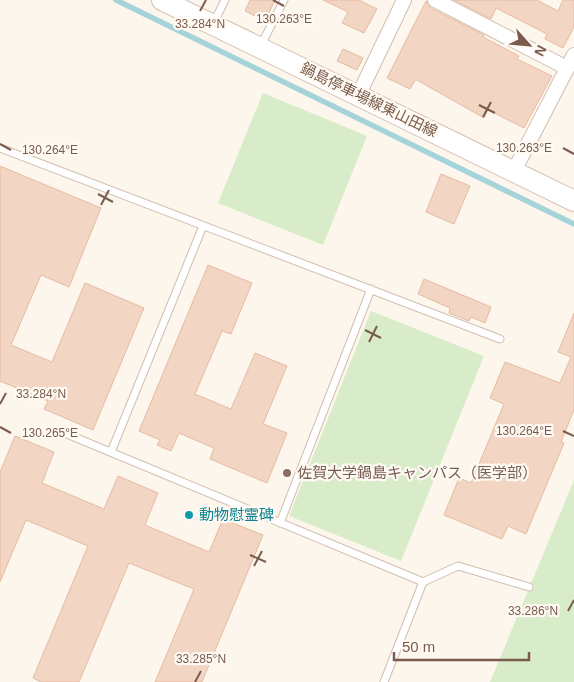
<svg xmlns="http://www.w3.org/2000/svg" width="574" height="682" font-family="Helvetica,'Noto Sans JP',sans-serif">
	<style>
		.green { fill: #d8ecc9 }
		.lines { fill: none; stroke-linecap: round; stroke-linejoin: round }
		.stream { stroke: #a5d3da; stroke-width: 5.5 }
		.building { fill: #f3d5c3; stroke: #e6bba3 }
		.service-casing { stroke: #d1beb0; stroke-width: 9 }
		.minor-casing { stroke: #d1beb0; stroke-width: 16 }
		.secondary-casing { stroke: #d6c0b0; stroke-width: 22 }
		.service { stroke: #fff; stroke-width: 7 }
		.minor { stroke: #fff; stroke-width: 14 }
		.secondary { stroke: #fff; stroke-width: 20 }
		.ticks { fill: none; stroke: #7a5c4d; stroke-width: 2 }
		.education-dot { fill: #8d6e63; stroke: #fffaf3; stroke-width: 2 }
		.culture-dot { fill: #0f9aa8; stroke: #fffaf3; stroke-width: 2 }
		.labels { text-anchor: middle; stroke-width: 4.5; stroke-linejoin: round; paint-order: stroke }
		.street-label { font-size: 15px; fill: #7a5c4d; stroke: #fffaf3 }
		.education-label { font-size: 15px; fill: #785e54; stroke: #fffaf3; text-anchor: start }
		.culture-label { font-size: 15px; fill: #0d838f; stroke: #fffaf3; text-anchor: start }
		.ticks-label { font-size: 12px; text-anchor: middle; fill: #7a5c4d; stroke: #fffaf3; stroke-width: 4.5; stroke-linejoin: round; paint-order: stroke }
	</style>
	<rect width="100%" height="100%" fill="#fdf6ec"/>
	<g class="green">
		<polygon points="263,93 367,136 323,245 218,203"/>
		<polygon points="371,311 484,356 401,561 289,516"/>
		<polygon points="574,480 574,682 490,682"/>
	</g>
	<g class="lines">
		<polyline class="stream" points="116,0 574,224"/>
	</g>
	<g class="building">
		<polygon points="250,0 275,0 265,21 245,11"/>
		<polygon points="323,0 359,0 377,9 364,33 342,23 348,12"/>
		<polygon points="454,0 537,0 558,11 563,0 574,0 574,27 563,48 545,39 547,34 496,8 491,19"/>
		<polygon points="426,1 431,8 484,35 483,37 519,56 517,59 552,76 524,128 488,110 484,118 417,80 415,80 410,89 387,78"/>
		<polygon points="343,49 363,58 357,70 337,61"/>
		<polygon points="0,166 101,208 69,287 41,275 11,345 52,362 85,283 144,308 93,430 44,409 48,401 0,381"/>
		<polygon points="441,174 470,186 454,224 426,212"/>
		<polygon points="208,265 252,283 231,334 222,331 195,394 231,409 255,353 287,366 263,424 287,433 267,483 210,459 214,448 179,433 171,451 157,445 160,440 139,431"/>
		<polygon points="424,279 491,307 485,323 471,317 469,321 449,313 450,308 418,294"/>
		<polygon points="574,313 574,410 561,442 564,443 526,534 508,526 502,539 444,515 459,478 471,483 504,404 490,398 505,362 560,383 571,357 558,352"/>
		<polygon points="15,436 54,452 42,483 104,509 118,476 158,493 145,525 209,552 223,519 263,535 202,682 155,682 194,589 129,563 79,682 41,682 33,678 88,546 26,520 0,582 0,472"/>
	</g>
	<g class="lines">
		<defs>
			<g id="service">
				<polyline points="213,24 225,0"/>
				<polyline points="260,47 284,0"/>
				<polyline points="0,148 500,339"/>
				<polyline points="67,434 423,582 458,566 529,587"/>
				<polyline points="111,452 203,226"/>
				<polyline points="280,523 371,289"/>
				<polyline points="384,682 423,582"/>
			</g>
			<g id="minor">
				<polyline points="435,0 567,68"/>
				<polyline points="359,94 404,0"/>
				<polyline points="514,171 574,55"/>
			</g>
			<polyline id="secondary" points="162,0 574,201"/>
		</defs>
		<use href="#service" class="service-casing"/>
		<use href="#minor" class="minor-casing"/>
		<use href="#secondary" class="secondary-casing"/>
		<use href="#service" class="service"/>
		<use href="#minor" class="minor"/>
		<use href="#secondary" class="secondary"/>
	</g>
	<path class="ticks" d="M 273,0 L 284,6M 200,11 L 206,0M 479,105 L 495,113M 483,117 L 491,102M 0,144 L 11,150M 563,148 L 574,154M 98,194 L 113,202M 101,205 L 109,190M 365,330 L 381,338M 369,342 L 377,326M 0,404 L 6,393M 0,427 L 11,433M 563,431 L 574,436M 250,555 L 266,562M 254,566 L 262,551M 568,611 L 574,600M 195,682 L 201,671"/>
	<circle class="education-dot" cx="287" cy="473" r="5"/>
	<circle class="culture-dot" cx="189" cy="515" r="5"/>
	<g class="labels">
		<g class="street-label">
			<text transform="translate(369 100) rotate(26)" y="5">鍋島停車場線東山田線</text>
		</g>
		<g class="education-label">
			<text x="297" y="478">佐賀大学鍋島キャンパス（医学部）</text>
		</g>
		<g class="culture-label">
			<text x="199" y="520">動物慰霊碑</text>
		</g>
	</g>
	<g class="ticks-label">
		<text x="284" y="23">130.263°E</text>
		<text x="200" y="28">33.284°N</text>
		<text x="524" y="152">130.263°E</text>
		<text x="50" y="154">130.264°E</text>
		<text x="41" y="398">33.284°N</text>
		<text x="524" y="435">130.264°E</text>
		<text x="50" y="437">130.265°E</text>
		<text x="533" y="615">33.286°N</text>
		<text x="201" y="663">33.285°N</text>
	</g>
	<g transform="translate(529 45) rotate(117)" stroke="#fffaf3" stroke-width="4" paint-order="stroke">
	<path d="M0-4L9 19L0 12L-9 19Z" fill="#7a5c4d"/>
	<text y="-8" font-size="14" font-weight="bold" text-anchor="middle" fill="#7a5c4d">N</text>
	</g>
	<path d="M394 652v8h135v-8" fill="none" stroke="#7a5c4d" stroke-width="2.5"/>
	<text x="402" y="652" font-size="15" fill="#7a5c4d" stroke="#fffaf3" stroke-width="4" paint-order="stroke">50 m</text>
</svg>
